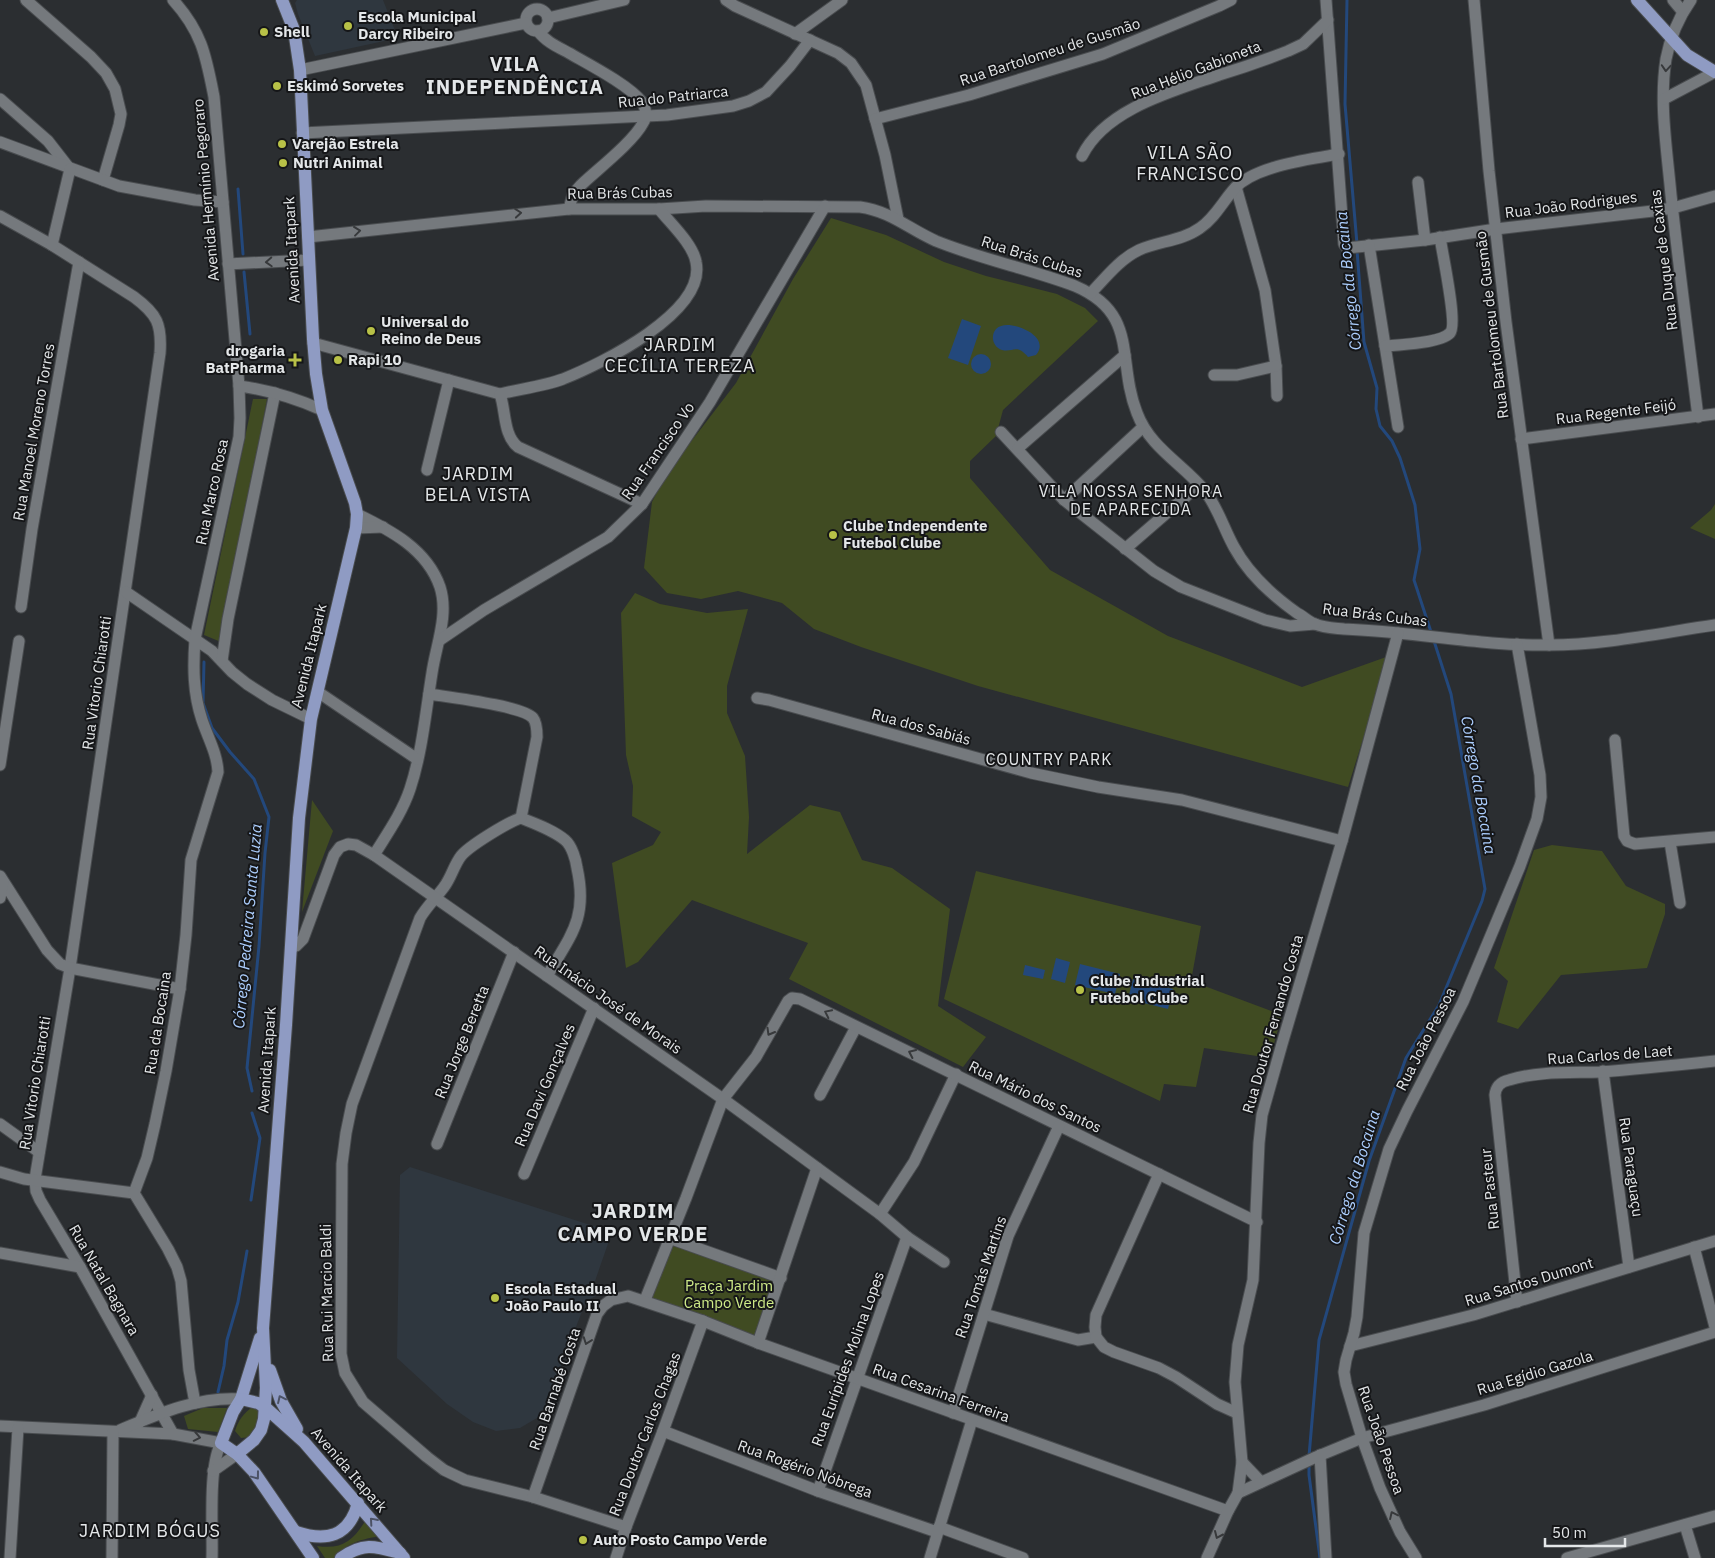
<svg xmlns="http://www.w3.org/2000/svg" width="1715" height="1558" font-family="'IBM Plex Sans',sans-serif">
	<style>
		.built { fill: #2f373f }
		.green { fill: #404b22 }
		.water { fill: #23487c }
		.lines { fill: none; stroke-linecap: round; stroke-linejoin: round }
		.stream { stroke: #23487c; stroke-width: 3 }
		.minor-casing { stroke: #494c4f; stroke-width: 13 }
		.major-casing { stroke: #494c4f; stroke-width: 14 }
		.minor { stroke: #75797d; stroke-width: 11 }
		.major { stroke: #8f9bc3; stroke-width: 12 }
		.oneway { stroke: #37393b }
		.oneway2 { stroke: #4c5265 }
		.poi-dot { fill: #b8c147; stroke: #151618; stroke-width: 2 }
		.labels { text-anchor: middle; stroke-width: 4; stroke-linejoin: round; paint-order: stroke }
		.poi-label { font-size: 15px; font-weight: bold; fill: #e4e7e9; stroke: #151618; text-anchor: start }
		.street-label { font-size: 15px; fill: #e4e7e9; stroke: #151618 }
		.park-label { font-size: 15px; fill: #cfeb88; stroke: #151618 }
		.water-label { font-size: 16px; font-style: italic; fill: #accefe; stroke: #151618 }
		.neighbourhood-label { font-size: 16px; letter-spacing: 1px; fill: #e4e7e9; stroke: #151618 }
		.quarter-label { font-size: 18px; letter-spacing: 1px; fill: #e4e7e9; stroke: #151618 }
		.district-label { font-size: 20px; font-weight: bold; letter-spacing: 1px; fill: #e4e7e9; stroke: #151618 }
	</style>
	<rect width="100%" height="100%" fill="#2b2e31"/>
	<g class="built">
		<polygon points="297,0 383,0 398,38 315,56 298,14 295,3"/>
		<polygon points="410,1167 612,1232 594,1284 617,1290 600,1294 586,1301 542,1415 520,1428 496,1431 473,1422 447,1404 397,1358 400,1175"/>
	</g>
	<g class="green">
		<polygon points="831,218 886,235 944,262 986,276 1057,294 1085,308 1098,321 1003,410 996,436 970,461 970,478 1050,570 1168,636 1302,687 1389,656 1348,787 978,686 861,647 814,629 782,603 738,591 701,599 667,593 644,568 652,502 667,473 736,383 793,279"/>
		<polygon points="253,399 267,399 221,642 204,635"/>
		<polygon points="1715,504 1715,539 1690,528 1711,510"/>
		<polygon points="635,593 660,604 707,613 748,609 727,686 727,713 745,756 749,817 747,854 810,805 840,812 862,860 892,868 950,909 938,1006 986,1037 963,1067 789,979 808,943 692,900 638,962 626,968 612,863 653,845 661,832 632,816 633,786 626,755 621,613"/>
		<polygon points="312,800 333,831 302,912"/>
		<polygon points="1552,845 1602,851 1626,886 1665,904 1665,914 1647,968 1561,975 1518,1029 1497,1022 1508,981 1494,968 1534,850"/>
		<polygon points="976,871 1201,926 1191,981 1282,1015 1270,1058 1204,1048 1196,1087 1164,1084 1160,1101 944,999"/>
		<polygon points="671,1240 778,1279 757,1339 650,1297"/>
		<path d="M 253,1407 L 258,1409 L 261,1414 L 251,1437 L 241,1438 L 235,1431 C 238,1421 244,1412 253,1407 Z"/>
		<polygon points="203,1408 227,1408 218,1432 188,1429 184,1416"/>
		<path d="M 367,1518 L 381,1536 C 362,1539 346,1543 334,1558 L 325,1558 L 317,1546 C 343,1550 354,1540 367,1518 Z"/>
	</g>
	<g class="water">
		<polygon points="962,319 981,326 968,365 948,358"/>
		<path d="M 1007,325 C 1021,325 1050,338 1036,355 L 1028,357 C 1016,343 1013,353 1002,350 C 993,347 990,336 996,329 C 999,326 1003,325 1007,325 Z"/>
		<circle cx="981" cy="364" r="10"/>
		<polygon points="1056,958 1070,962 1065,983 1051,979"/>
		<polygon points="1080,964 1120,974 1115,994 1075,985"/>
		<polygon points="1025,965 1045,970 1043,979 1023,975"/>
		<polygon points="1133,979 1173,989 1168,1009 1128,999"/>
	</g>
	<g class="lines">
		<g class="stream">
			<polyline points="1347,0 1345,104 1357,244"/>
			<polyline points="238,189 243,254"/>
			<polyline points="1357,250 1364,342 1377,388 1376,409 1380,426 1392,441 1400,458 1415,505 1420,549 1414,580 1432,635"/>
			<polyline points="244,272 250,334"/>
			<polyline points="204,662 203,703 212,728 230,752 254,779 269,817 265,853 259,946 247,1068 252,1091"/>
			<polyline points="251,1200 260,1138 252,1113"/>
			<polyline points="218,1392 224,1366 227,1340 238,1302 247,1251"/>
			<polyline points="1309,1456 1319,1340 1369,1161 1406,1058 1439,1005 1482,901 1485,889 1451,694 1434,641"/>
			<polyline points="1309,1463 1309,1475 1320,1558"/>
		</g>
		<defs>
			<g id="minor">
				<polyline points="26,0 91,57 106,73 115,89 121,114 119,125 103,180"/>
				<path d="M 173,0 C 202,32 206,56 214,97 L 239,386"/>
				<polyline points="726,0 735,6 838,53 851,63 866,85 885,155 898,219"/>
				<polyline points="1326,0 1344,244 1347,248 1425,240 1496,229 1653,211 1673,208 1715,196"/>
				<polyline points="1474,0 1489,171 1506,322 1549,645"/>
				<polyline points="1673,0 1683,12"/>
				<path d="M 1691,0 C 1679,17 1670,38 1666,59 C 1659,103 1667,150 1671,195 C 1679,269 1689,343 1698,417"/>
				<circle cx="537" cy="20" r="11"/>
				<polyline points="548,18 624,0"/>
				<path d="M 538,31 C 546,42 558,47 569,53 C 588,64 629,85 642,102 C 646,108 647,117 643,123 C 633,142 598,169 581,185 L 573,194 L 569,209"/>
				<polyline points="795,34 842,0"/>
				<polyline points="300,70 526,23"/>
				<polyline points="0,99 48,141 69,168"/>
				<polyline points="1664,99 1715,72"/>
				<polyline points="875,119 969,95 1103,54 1219,6 1231,0"/>
				<polyline points="302,133 667,115 733,106 749,101 766,92 790,66 810,40"/>
				<polyline points="0,142 119,186 195,200 223,202"/>
				<path d="M 1082,156 C 1105,109 1173,91 1219,75 C 1242,68 1265,60 1288,51 L 1303,44 L 1328,20"/>
				<polyline points="1418,182 1425,240"/>
				<polyline points="1236,187 1265,290 1276,366 1277,396"/>
				<path d="M 0,216 L 52,245 L 134,297 C 157,314 162,324 160,353 L 70,968 L 35,1179 L 36,1191 L 40,1200 L 80,1267 L 173,1434"/>
				<path d="M 308,237 L 569,209 L 659,209 L 706,206 L 860,207 C 890,211 909,229 936,241 C 981,259 1029,269 1075,286 C 1140,314 1116,360 1137,413 C 1150,448 1183,464 1205,491 C 1218,508 1224,529 1234,547 C 1248,573 1273,596 1297,613 C 1303,616 1309,622 1315,624 C 1324,628 1335,628 1344,629 C 1362,630 1380,631 1398,633 C 1448,638 1499,646 1549,645 C 1604,645 1660,633 1715,625"/>
				<polyline points="52,245 70,169"/>
				<polyline points="1369,245 1398,427"/>
				<polyline points="228,264 309,260"/>
				<path d="M 1091,293 C 1106,277 1120,259 1139,250 C 1159,241 1182,241 1200,228 C 1215,218 1223,201 1235,188 C 1255,166 1310,159 1339,154"/>
				<polyline points="313,343 500,394"/>
				<path d="M 1385,346 C 1399,345 1441,343 1450,333 C 1458,325 1442,252 1440,237"/>
				<polyline points="1214,375 1237,375 1276,366"/>
				<polyline points="1001,432 1064,500 1154,571 1181,587 1265,620 1290,626 1315,624"/>
				<polyline points="1521,439 1715,414"/>
				<polyline points="1018,448 1125,355"/>
				<polyline points="427,470 449,380"/>
				<polyline points="1064,500 1143,427"/>
				<path d="M 642,504 L 518,447 C 503,435 506,411 500,394 C 520,389 544,386 563,379 C 601,364 707,312 696,262 C 693,244 670,223 659,209"/>
				<path d="M 357,514 C 390,530 427,549 440,587 C 449,615 436,645 432,673 C 426,710 422,753 410,789 C 402,813 387,834 374,855"/>
				<polyline points="356,528 383,527"/>
				<polyline points="1125,549 1199,485"/>
				<polyline points="126,592 212,651 232,672 247,684 272,700 311,719"/>
				<polyline points="21,607 32,529 79,262"/>
				<polyline points="440,640 484,610 608,537 642,504 710,402 825,206"/>
				<polyline points="222,661 228,619 275,393"/>
				<polyline points="318,692 417,759"/>
				<path d="M 429,694 C 447,697 523,706 533,718 C 537,723 537,731 537,737 L 521,818 C 536,824 553,830 565,840 C 572,846 576,860 577,868 C 588,918 571,935 547,976"/>
				<polyline points="757,698 769,700 1031,773 1098,787 1182,800 1342,841"/>
				<polyline points="1615,740 1624,836 1627,841 1635,844 1715,837"/>
				<polyline points="0,765 19,641"/>
				<path d="M 521,818 C 508,822 469,846 461,856 C 454,865 451,878 444,887 C 436,898 427,906 420,918 L 352,1104 L 346,1133 L 342,1164 L 341,1354 L 345,1373 L 363,1402 L 427,1457 L 444,1470 L 465,1480 L 533,1497 L 626,1527"/>
				<polyline points="1670,842 1680,903"/>
				<polyline points="0,876 47,950 60,964 70,968 180,989"/>
				<polyline points="0,898 3,882"/>
				<polyline points="291,948 296,946 303,939 334,855 340,847 348,844 356,845 374,855 723,1099 880,1214 907,1237 944,1262"/>
				<polyline points="1603,1071 1629,1267"/>
				<polyline points="820,1095 856,1027"/>
				<polyline points="0,1124 39,1152"/>
				<polyline points="437,1144 514,952"/>
				<polyline points="0,1172 24,1179 134,1193"/>
				<polyline points="524,1174 594,1008"/>
				<path d="M 134,1193 L 147,1158 L 155,1124 L 166,1071 L 180,989 L 186,935 L 191,860 L 218,772 C 217,753 208,738 202,720 C 193,693 193,667 195,639 L 239,437 L 240,418 L 239,386 C 268,390 295,398 322,410"/>
				<polyline points="134,1193 168,1249 177,1267 181,1281 189,1370 195,1403"/>
				<polyline points="880,1214 914,1162 956,1074"/>
				<polyline points="669,1238 781,1278"/>
				<polyline points="1694,1247 1715,1327"/>
				<polyline points="0,1253 80,1267"/>
				<polyline points="645,1300 686,1198 723,1099 756,1057 788,1001 792,998 800,999 1257,1222"/>
				<path d="M 1517,1302 L 1495,1095 C 1496,1086 1500,1082 1509,1080 C 1537,1071 1571,1073 1600,1072 C 1639,1069 1677,1065 1715,1061"/>
				<polyline points="984,1314 1078,1340 1096,1337"/>
				<polyline points="1096,1337 1095,1327 1096,1315 1159,1174"/>
				<polyline points="1096,1337 1104,1347 1114,1352 1159,1368 1176,1377 1217,1404 1237,1413"/>
				<polyline points="758,1343 817,1168"/>
				<polyline points="1350,1346 1473,1315 1715,1241"/>
				<polyline points="953,1413 1008,1236 1059,1126"/>
				<polyline points="140,1422 152,1395"/>
				<path d="M 0,1426 L 173,1434 L 221,1443 C 208,1468 213,1528 212,1558"/>
				<path d="M 120,1430 C 158,1414 199,1396 241,1399"/>
				<polyline points="663,1431 818,1491 937,1532"/>
				<polyline points="1320,1455 1326,1558"/>
				<polyline points="1242,1462 1261,1482"/>
				<polyline points="213,1471 237,1454"/>
				<polyline points="818,1491 907,1237"/>
				<polyline points="1238,1493 1316,1457 1362,1438 1484,1405 1715,1332"/>
				<polyline points="533,1497 597,1314 603,1306 611,1300 628,1296 703,1321 758,1343 1228,1511"/>
				<polyline points="1685,1525 1695,1558"/>
				<polyline points="939,1527 1023,1558"/>
				<polyline points="10,1558 18,1428"/>
				<polyline points="112,1558 113,1432"/>
				<polyline points="616,1558 626,1527 663,1431 703,1321"/>
				<polyline points="930,1558 972,1420"/>
				<polyline points="1207,1558 1228,1511 1238,1493 1242,1462 1235,1382 1238,1345 1253,1280 1259,1143 1262,1115 1282,1044 1342,841 1398,633"/>
				<polyline points="1416,1558 1400,1532 1380,1488 1362,1438 1346,1384 1344,1372 1346,1360 1354,1333 1357,1317 1364,1233 1389,1149 1407,1111 1463,1002 1520,866 1537,819 1541,797 1540,775 1517,644"/>
				<polyline points="1567,1558 1715,1516"/>
			</g>
			<g id="major">
				<polyline points="1637,0 1687,55 1715,72"/>
				<polyline points="260,1338 241,1399 233,1412 221,1443 237,1454 254,1472 313,1558"/>
				<polyline points="270,1370 281,1401 297,1429"/>
				<polyline points="241,1399 258,1403 266,1408 304,1442 404,1558"/>
				<polyline points="237,1454 254,1440 261,1430 264,1419 266,1388 263,1328 286,1025 299,818 311,719 356,528 357,514 355,503 322,410 316,374 313,339 300,70 294,30 282,0"/>
				<path d="M 296,1532 C 326,1542 349,1537 358,1503"/>
				<path d="M 341,1558 C 363,1542 375,1546 400,1553"/>
			</g>
		</defs>
		<use href="#minor" class="minor-casing"/>
		<use href="#major" class="major-casing"/>
		<use href="#minor" class="minor"/>
		<use href="#major" class="major"/>
	</g>
	<defs><path id="oneway-chevron" d="M-2-3.5L2.5 0L-2 3.5" fill="none" stroke-width="1.6" stroke-linecap="round" stroke-linejoin="round" transform="scale(1.25)"/></defs>
	<g class="oneway">
		<use href="#oneway-chevron" transform="translate(1666 68) rotate(94)"/>
		<use href="#oneway-chevron" transform="translate(518 213) rotate(-5)"/>
		<use href="#oneway-chevron" transform="translate(357 231) rotate(-7)"/>
		<use href="#oneway-chevron" transform="translate(269 262) rotate(177)"/>
		<use href="#oneway-chevron" transform="translate(828 1013) rotate(-154)"/>
		<use href="#oneway-chevron" transform="translate(770 1032) rotate(120)"/>
		<use href="#oneway-chevron" transform="translate(912 1053) rotate(-155)"/>
		<use href="#oneway-chevron" transform="translate(587 1341) rotate(110)"/>
		<use href="#oneway-chevron" transform="translate(197 1437) rotate(11)"/>
		<use href="#oneway-chevron" transform="translate(1393 1515) rotate(-115)"/>
		<use href="#oneway-chevron" transform="translate(1218 1535) rotate(114)"/>
	</g>
	<g class="oneway2">
		<use href="#oneway-chevron" transform="translate(281 1399) rotate(-115)"/>
		<use href="#oneway-chevron" transform="translate(256 1476) rotate(53)"/>
		<use href="#oneway-chevron" transform="translate(373 1521) rotate(-131)"/>
	</g>
	<g class="poi-dot">
		<circle cx="348" cy="26" r="5"/>
		<circle cx="264" cy="32" r="5"/>
		<circle cx="277" cy="86" r="5"/>
		<circle cx="282" cy="144" r="5"/>
		<circle cx="283" cy="163" r="5"/>
		<circle cx="371" cy="331" r="5"/>
		<path d="M292.5 352.5h5v5h5v5h-5v5h-5v-5h-5v-5h5z"/>
		<circle cx="338" cy="360" r="5"/>
		<circle cx="833" cy="535" r="5"/>
		<circle cx="1080" cy="990" r="5"/>
		<circle cx="495" cy="1298" r="5"/>
		<circle cx="583" cy="1540" r="5"/>
	</g>
	<g class="labels">
		<g class="poi-label">
			<text x="358" y="22">Escola Municipal<tspan x="358" dy="17">Darcy Ribeiro</tspan></text>
			<text x="274" y="37">Shell</text>
			<text x="287" y="91">Eskimó Sorvetes</text>
			<text x="292" y="149">Varejão Estrela</text>
			<text x="293" y="168">Nutri Animal</text>
			<text x="381" y="327">Universal do<tspan x="381" dy="17">Reino de Deus</tspan></text>
			<text x="285" y="356" text-anchor="end">drogaria<tspan x="285" dy="17">BatPharma</tspan></text>
			<text x="348" y="365">Rapi 10</text>
			<text x="843" y="531">Clube Independente<tspan x="843" dy="17">Futebol Clube</tspan></text>
			<text x="1090" y="986">Clube Industrial<tspan x="1090" dy="17">Futebol Clube</tspan></text>
			<text x="505" y="1294">Escola Estadual<tspan x="505" dy="17">João Paulo II</tspan></text>
			<text x="593" y="1545">Auto Posto Campo Verde</text>
		</g>
		<g class="street-label">
			<text transform="translate(1050 52) rotate(-18)" y="5">Rua Bartolomeu de Gusmão</text>
			<text transform="translate(1196 70) rotate(-21)" y="5">Rua Hélio Gabioneta</text>
			<text transform="translate(673 97) rotate(-6)" y="5">Rua do Patriarca</text>
			<text transform="translate(206 190) rotate(-95)" y="5">Avenida Hermínio Pegoraro</text>
			<text transform="translate(620 193) rotate(-1)" y="5">Rua Brás Cubas</text>
			<text transform="translate(1571 205) rotate(-7)" y="5">Rua João Rodrigues</text>
			<text transform="translate(292 250) rotate(-93)" y="5">Avenida Itapark</text>
			<text transform="translate(1032 257) rotate(18)" y="5">Rua Brás Cubas</text>
			<text transform="translate(1664 260) rotate(-97)" y="5">Rua Duque de Caxias</text>
			<text transform="translate(1492 325) rotate(-97)" y="5">Rua Bartolomeu de Gusmão</text>
			<text transform="translate(1616 412) rotate(-7)" y="5">Rua Regente Feijó</text>
			<text transform="translate(34 432) rotate(-80)" y="5">Rua Manoel Moreno Torres</text>
			<text transform="translate(658 451) rotate(-55)" y="5">Rua Francisco Vo</text>
			<text transform="translate(212 492) rotate(-78)" y="5">Rua Marco Rosa</text>
			<text transform="translate(1375 615) rotate(7)" y="5">Rua Brás Cubas</text>
			<text transform="translate(309 656) rotate(-76)" y="5">Avenida Itapark</text>
			<text transform="translate(97 683) rotate(-82)" y="5">Rua Vitorio Chiarotti</text>
			<text transform="translate(921 727) rotate(15)" y="5">Rua dos Sabiás</text>
			<text transform="translate(608 1000) rotate(35)" y="5">Rua Inácio José de Morais</text>
			<text transform="translate(158 1023) rotate(-81)" y="5">Rua da Bocaina</text>
			<text transform="translate(1273 1024) rotate(-74)" y="5">Rua Doutor Fernando Costa</text>
			<text transform="translate(1426 1039) rotate(-63)" y="5">Rua João Pessoa</text>
			<text transform="translate(462 1042) rotate(-68)" y="5">Rua Jorge Beretta</text>
			<text transform="translate(1610 1055) rotate(-4)" y="5">Rua Carlos de Laet</text>
			<text transform="translate(267 1060) rotate(-86)" y="5">Avenida Itapark</text>
			<text transform="translate(35 1083) rotate(-81)" y="5">Rua Vitorio Chiarotti</text>
			<text transform="translate(545 1085) rotate(-67)" y="5">Rua Davi Gonçalves</text>
			<text transform="translate(1035 1097) rotate(26)" y="5">Rua Mário dos Santos</text>
			<text transform="translate(1631 1167) rotate(82)" y="5">Rua Paraguaçu</text>
			<text transform="translate(1490 1189) rotate(-96)" y="5">Rua Pasteur</text>
			<text transform="translate(981 1277) rotate(-71)" y="5">Rua Tomás Martins</text>
			<text transform="translate(104 1280) rotate(60)" y="5">Rua Natal Bagnara</text>
			<text transform="translate(1529 1282) rotate(-17)" y="5">Rua Santos Dumont</text>
			<text transform="translate(327 1293) rotate(-91)" y="5">Rua Rui Marcio Baldi</text>
			<text transform="translate(848 1359) rotate(-70)" y="5">Rua Eurípides Molina Lopes</text>
			<text transform="translate(1535 1373) rotate(-17)" y="5">Rua Egídio Gazola</text>
			<text transform="translate(555 1389) rotate(-71)" y="5">Rua Barnabé Costa</text>
			<text transform="translate(941 1393) rotate(20)" y="5">Rua Cesarina Ferreira</text>
			<text transform="translate(645 1434) rotate(-69)" y="5">Rua Doutor Carlos Chagas</text>
			<text transform="translate(1381 1440) rotate(71)" y="5">Rua João Pessoa</text>
			<text transform="translate(805 1469) rotate(20)" y="5">Rua Rogério Nóbrega</text>
			<text transform="translate(349 1470) rotate(49)" y="5">Avenida Itapark</text>
		</g>
		<g class="park-label">
			<text x="729" y="1291">Praça Jardim<tspan x="729" dy="17">Campo Verde</tspan></text>
		</g>
		<g class="water-label">
			<text transform="translate(1348 281) rotate(-96)" y="6">Córrego da Bocaina</text>
			<text transform="translate(1479 785) rotate(80)" y="6">Córrego da Bocaina</text>
			<text transform="translate(247 926) rotate(-85)" y="6">Córrego Pedreira Santa Luzia</text>
			<text transform="translate(1354 1177) rotate(-73)" y="6">Córrego da Bocaina</text>
		</g>
		<g class="neighbourhood-label">
			<text x="1131" y="497">VILA NOSSA SENHORA<tspan x="1131" dy="18">DE APARECIDA</tspan></text>
			<text x="1049" y="765">COUNTRY PARK</text>
		</g>
		<g class="quarter-label">
			<text x="1190" y="159">VILA SÃO<tspan x="1190" dy="21">FRANCISCO</tspan></text>
			<text x="680" y="351">JARDIM<tspan x="680" dy="21">CECÍLIA TEREZA</tspan></text>
			<text x="478" y="480">JARDIM<tspan x="478" dy="21">BELA VISTA</tspan></text>
			<text x="150" y="1537">JARDIM BÓGUS</text>
		</g>
		<g class="district-label">
			<text x="515" y="71">VILA<tspan x="515" dy="23">INDEPENDÊNCIA</tspan></text>
			<text x="633" y="1218">JARDIM<tspan x="633" dy="23">CAMPO VERDE</tspan></text>
		</g>
	</g>
	<path d="M1545 1538v8h80v-8" fill="none" stroke="#e4e7e9" stroke-width="2.5"/>
	<text x="1552" y="1538" font-size="15" fill="#e4e7e9" stroke="#151618" stroke-width="4" paint-order="stroke">50 m</text>
</svg>
